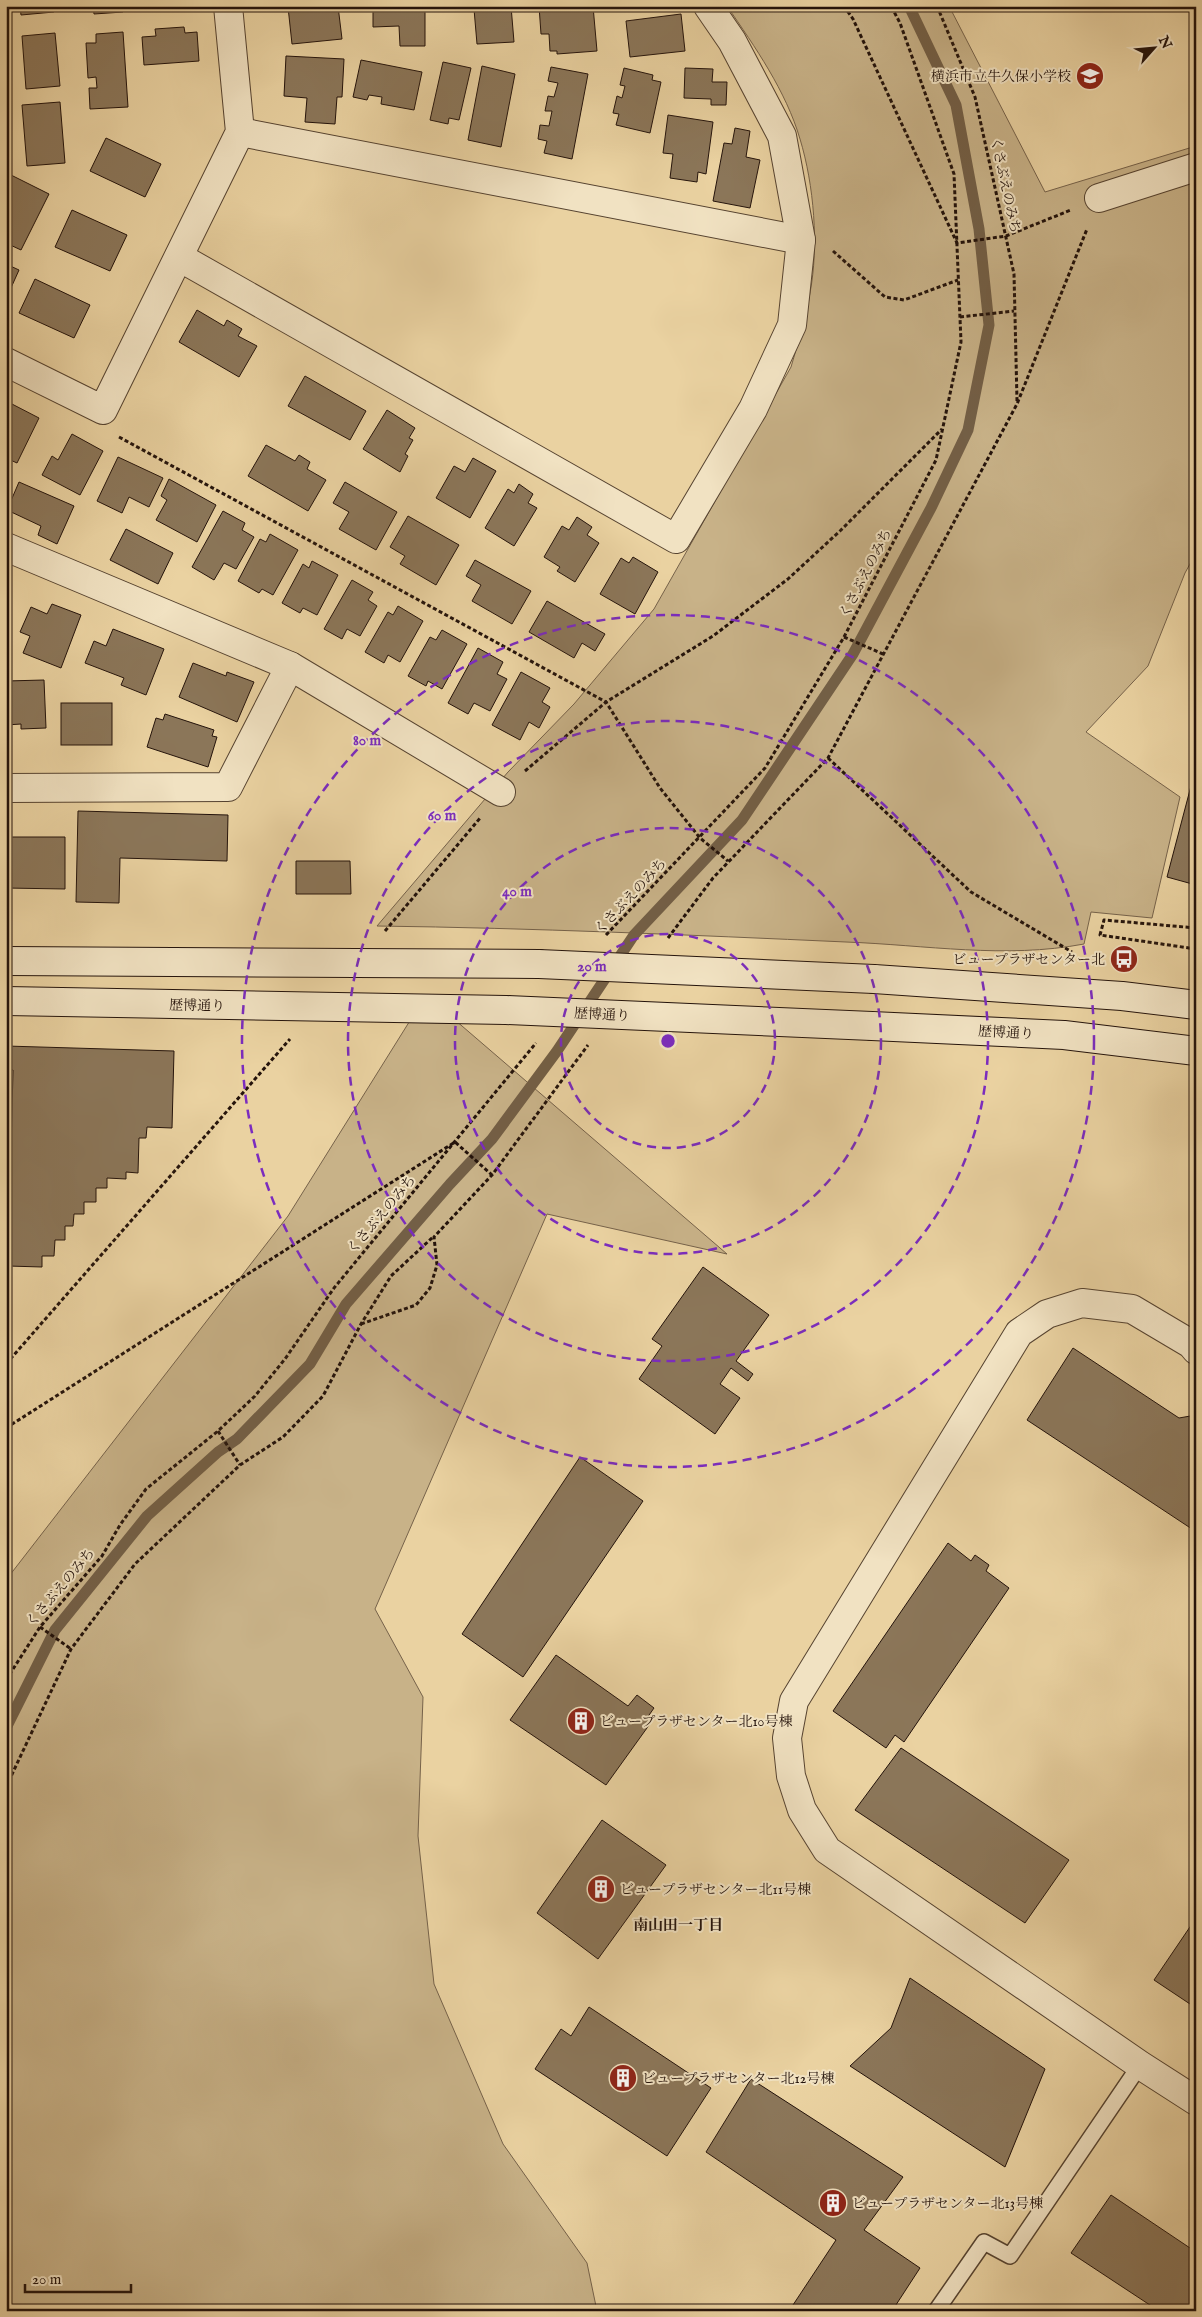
<svg xmlns="http://www.w3.org/2000/svg" width="1202" height="2317" font-family="'IM FELL English','Noto Serif JP',serif">
	<style>
		.green { fill: #c8b288; stroke: #76624a }
		.lines { fill: none; stroke-linecap: round; stroke-linejoin: round }
		.stream { stroke: #735f46; stroke-width: 11 }
		.building { fill: #8b7659; stroke: #24130b }
		.lane-casing { stroke: #564330; stroke-width: 18 }
		.street-casing { stroke: #564330; stroke-width: 30 }
		.secondary-casing { stroke: #24130b; stroke-width: 30 }
		.path { stroke: #24130b; stroke-width: 3; stroke-dasharray: 4 2.5; stroke-linecap: butt }
		.lane { stroke: #f1e2c2; stroke-width: 15 }
		.street { stroke: #f1e2c2; stroke-width: 28 }
		.secondary { stroke: #f1e2c2; stroke-width: 28 }
		.secondary-bridge-casing { stroke: #24130b; stroke-width: 30; stroke-linecap: butt }
		.secondary-bridge { stroke: #f1e2c2; stroke-width: 28 }
		.ring { fill: none; stroke: #7b2cbf; stroke-width: 2.5; stroke-dasharray: 9 6 }
		.labels { text-anchor: middle; stroke-width: 4; stroke-linejoin: round; paint-order: stroke }
		.poi-label { font-size: 14px; fill: #24130b; stroke: #f1e2c2; text-anchor: start }
		.street-label { font-size: 14px; fill: #24130b; stroke: #f1e2c2 }
		.neighbourhood-label { font-size: 15px; font-weight: bold; fill: #24130b; stroke: #f1e2c2 }
		.centre { fill: #7b2cbf; stroke: #f1e2c2; stroke-width: 2.5 }
		.ring-label { font-size: 15px; text-anchor: middle; font-weight: bold; fill: #7b2cbf; stroke: #f1e2c2; stroke-width: 4; stroke-linejoin: round; paint-order: stroke }
	</style>
	<rect width="100%" height="100%" fill="#ead2a1"/>
	<filter id="stains"><feTurbulence type="fractalNoise" baseFrequency=".004" numOctaves="4"/><feColorMatrix values="0 0 0 0 .2 0 0 0 0 .09 0 0 0 0 .02 0 0 0 .5 -.17"/></filter>
	<radialGradient id="worn" r=".72"><stop offset=".6" stop-color="#630" stop-opacity="0"/><stop offset="1" stop-color="#630" stop-opacity=".3"/></radialGradient>
	<g class="green">
		<path d="M 727,6 L 949,6 L 1045,192 L 1196,146 L 1196,553 L 1185,573 L 1148,666 L 1086,732 L 1180,797 L 1152,918 L 1091,912 L 1084,944 C 1005,959 926,945 846,942 C 690,935 533,928 377,926 L 508,772 L 574,704 L 654,609 L 791,367 C 798,343 806,318 810,293 C 819,246 814,185 800,139 C 786,91 755,47 727,6 Z"/>
		<polygon points="426,995 727,1254 547,1214 375,1609 423,1697 418,1836 434,1984 503,2144 587,2263 597,2311 6,2311 6,1580 288,1216"/>
	</g>
	<g class="lines">
		<polyline class="stream" points="6,1728 55,1630 147,1516 218,1452 237,1439 310,1364 346,1304 450,1184 492,1139 557,1051 634,935 742,820 853,654 931,508 968,430 989,325 979,229 956,105 909,6"/>
	</g>
	<g class="building">
		<polygon points="20,6 54,6 54,12 21,15"/>
		<polygon points="93,6 122,6 123,12 94,14"/>
		<polygon points="285,6 338,6 342,39 292,44 288,7 285,8"/>
		<polygon points="373,6 425,6 425,46 400,46 399,26 373,27"/>
		<polygon points="468,6 511,6 514,42 477,44 474,9 468,10"/>
		<polygon points="539,6 593,6 597,51 557,54 557,51 550,51 549,34 541,34"/>
		<polygon points="681,14 685,51 630,57 626,21"/>
		<polygon points="184,27 185,33 197,32 199,61 144,65 142,37 156,36 155,29"/>
		<polygon points="123,32 128,107 90,109 89,88 97,88 96,77 88,78 86,43 96,43 96,34"/>
		<polygon points="55,33 60,86 26,89 22,36"/>
		<polygon points="286,56 344,59 342,97 337,97 335,124 305,122 307,98 284,96"/>
		<polygon points="361,60 422,72 414,110 381,104 382,97 369,95 367,100 353,97"/>
		<polygon points="443,62 471,68 459,120 449,118 448,124 430,120"/>
		<polygon points="482,66 515,74 501,147 468,140"/>
		<polygon points="551,67 588,74 572,159 544,153 547,141 538,139 540,125 549,126 552,111 545,111 548,96 554,97 558,83 548,81"/>
		<polygon points="624,68 653,75 652,80 661,82 650,133 616,125 619,114 613,113 617,96 622,98 625,86 620,85"/>
		<polygon points="685,68 713,69 712,82 727,82 726,105 711,105 711,99 684,98"/>
		<polygon points="60,102 65,163 27,166 22,105"/>
		<polygon points="668,115 713,122 706,174 698,172 697,182 670,178 673,154 663,153"/>
		<polygon points="735,128 750,131 746,157 760,160 750,208 713,201 724,143 732,144"/>
		<polygon points="106,138 161,164 145,197 90,171"/>
		<polygon points="11,175 49,194 21,250 6,243 6,185"/>
		<polygon points="72,210 127,235 110,271 55,247"/>
		<polygon points="6,264 19,270 6,299"/>
		<polygon points="35,279 90,305 74,338 19,313"/>
		<polygon points="197,310 224,326 227,320 242,329 238,336 257,346 239,377 179,342"/>
		<polygon points="305,376 366,411 350,440 288,406"/>
		<polygon points="10,403 39,418 17,463 6,458 6,409"/>
		<polygon points="387,410 415,428 409,438 413,440 405,454 408,456 400,472 363,449"/>
		<polygon points="72,434 103,451 80,495 42,475 52,456 58,460"/>
		<polygon points="266,445 295,461 299,455 310,462 307,469 326,480 308,511 248,476"/>
		<polygon points="118,457 163,478 149,507 129,497 122,513 97,501"/>
		<polygon points="473,458 496,471 470,518 436,498 454,466 465,472"/>
		<polygon points="169,479 216,505 197,542 156,520 167,500 161,496"/>
		<polygon points="19,482 74,506 57,544 38,535 41,526 7,510"/>
		<polygon points="345,482 397,512 376,550 339,529 349,512 333,503"/>
		<polygon points="519,484 533,494 528,503 537,508 514,546 485,528 508,489 514,493"/>
		<polygon points="223,511 245,523 242,530 254,537 236,569 224,563 214,580 192,567"/>
		<polygon points="408,516 459,545 436,585 400,564 405,556 390,547"/>
		<polygon points="577,517 592,527 587,535 599,543 575,582 557,571 560,567 544,557 562,526 569,530"/>
		<polygon points="126,529 173,553 158,584 110,560"/>
		<polygon points="270,534 298,550 273,595 262,589 259,593 238,581 260,539 266,542"/>
		<polygon points="633,557 658,572 635,614 600,594 621,558 629,563"/>
		<polygon points="475,560 531,591 512,624 472,601 481,585 466,576"/>
		<polygon points="312,561 338,575 317,615 303,608 300,613 282,603 303,564 309,568"/>
		<polygon points="352,580 373,592 368,600 377,606 360,636 347,629 342,639 324,629"/>
		<polygon points="547,601 605,634 595,651 582,643 574,658 529,632"/>
		<polygon points="52,604 81,615 61,668 23,653 30,636 20,632 31,607 47,614"/>
		<polygon points="398,606 423,621 400,662 388,655 384,663 365,652 388,612 393,615"/>
		<polygon points="113,629 164,649 146,695 121,685 124,678 85,663 94,641 106,646"/>
		<polygon points="442,630 467,644 442,689 428,681 426,686 408,676 430,637 436,640"/>
		<polygon points="478,648 503,662 497,674 507,679 490,711 474,703 468,714 448,703"/>
		<polygon points="193,663 226,676 227,672 254,682 237,722 179,697"/>
		<polygon points="521,672 550,688 542,702 550,707 539,728 529,722 520,740 492,725"/>
		<polygon points="44,680 46,728 21,729 21,724 6,725 6,681"/>
		<rect x="61" y="703" width="51" height="42"/>
		<polygon points="165,714 214,730 212,736 217,737 208,767 147,747 156,718 163,720"/>
		<polygon points="1196,767 1196,885 1167,877"/>
		<polygon points="78,811 228,815 227,861 120,858 119,903 76,902"/>
		<polygon points="6,837 65,837 65,889 6,888"/>
		<polygon points="296,861 350,861 351,894 296,894"/>
		<polygon points="6,1046 174,1051 172,1128 147,1127 146,1138 139,1138 138,1173 126,1172 126,1179 107,1178 107,1188 96,1188 96,1202 84,1202 84,1214 74,1214 73,1226 65,1226 65,1240 55,1240 54,1256 42,1256 42,1267 8,1266 13,1070 6,1070"/>
		<polygon points="703,1267 769,1315 736,1361 753,1374 748,1381 731,1368 720,1384 740,1398 715,1434 639,1379 662,1346 652,1339"/>
		<polygon points="1073,1348 1179,1418 1196,1415 1195,1531 1027,1420"/>
		<polygon points="580,1457 643,1501 523,1677 462,1634"/>
		<polygon points="948,1543 971,1561 975,1555 989,1565 986,1571 1009,1588 904,1742 895,1735 886,1748 833,1711"/>
		<polygon points="556,1655 628,1706 637,1695 654,1708 647,1718 652,1721 606,1785 510,1720"/>
		<polygon points="901,1748 1069,1860 1025,1923 855,1810"/>
		<polygon points="602,1820 666,1865 598,1959 537,1913"/>
		<polygon points="1196,1918 1196,2008 1154,1980"/>
		<polygon points="910,1978 1045,2069 1005,2167 850,2066 891,2028"/>
		<polygon points="589,2007 711,2088 667,2156 535,2069 561,2029 571,2036"/>
		<polygon points="751,2079 903,2177 864,2230 920,2268 892,2311 789,2311 836,2240 706,2152"/>
		<polygon points="1111,2195 1196,2252 1196,2311 1159,2311 1071,2253"/>
	</g>
	<g class="lines">
		<defs>
			<polyline id="lane" points="936,2311 984,2242 1010,2256 1140,2065"/>
			<g id="street">
				<polyline points="240,132 801,240"/>
				<polyline points="1099,198 1196,167"/>
				<polyline points="179,257 676,539 753,409 792,325 801,240 782,136 732,41 708,6"/>
				<polyline points="6,362 103,410 240,132 228,6"/>
				<polyline points="6,547 290,666 501,792"/>
				<polyline points="6,788 228,787 290,666"/>
				<polyline points="1196,1350 1191,1344 1132,1309 1082,1303 1047,1314 1019,1333 794,1701 787,1738 791,1776 802,1810 827,1850 1140,2065 1196,2101"/>
			</g>
			<g id="secondary">
				<polyline points="6,961 539,964"/>
				<polyline points="874,979 1122,996 1196,1005"/>
				<polyline points="6,1001 506,1010"/>
				<polyline points="872,1026 1064,1035 1196,1051"/>
			</g>
		</defs>
		<use href="#lane" class="lane-casing"/>
		<use href="#street" class="street-casing"/>
		<use href="#secondary" class="secondary-casing"/>
		<g class="path">
			<polyline points="844,6 853,19 957,243 1006,236 1071,210"/>
			<polyline points="937,6 975,97 1014,274 1017,401"/>
			<polyline points="833,251 885,297 904,300 958,280"/>
			<polyline points="960,317 1014,311"/>
			<polyline points="119,437 606,702 660,788 700,838 728,861"/>
			<polyline points="844,637 883,654"/>
			<polyline points="828,758 971,892 1072,952"/>
			<polyline points="525,771 606,702 713,636 788,579 841,530 942,429"/>
			<polyline points="1196,928 1104,920 1100,935 1196,949"/>
			<polyline points="385,931 481,817"/>
			<polyline points="606,935 765,768 844,637 936,460 961,342 954,174 900,23 891,6"/>
			<polyline points="668,938 713,878 828,758 1017,404 1087,229"/>
			<polyline points="361,1324 416,1305 430,1288 437,1265 434,1237 492,1175 588,1045"/>
			<polyline points="6,1364 290,1039"/>
			<polyline points="6,1428 455,1142 492,1175"/>
			<polyline points="218,1431 240,1465"/>
			<polyline points="40,1627 71,1649"/>
			<polyline points="6,1680 40,1627 102,1556 120,1525 146,1489 218,1431 255,1396 285,1359 334,1288 536,1043"/>
			<polyline points="6,1787 71,1649 135,1564 240,1465 283,1437 323,1396 361,1324 391,1276 433,1237"/>
		</g>
		<use href="#lane" class="lane"/>
		<use href="#street" class="street"/>
		<use href="#secondary" class="secondary"/>
		<defs>
			<g id="secondary-bridge">
				<polyline points="539,964 874,979"/>
				<polyline points="506,1010 872,1026"/>
			</g>
		</defs>
		<use href="#secondary-bridge" class="secondary-bridge-casing"/>
		<use href="#secondary-bridge" class="secondary-bridge"/>
	</g>
	<g class="ring">
		<circle cx="668" cy="1041" r="107"/>
		<circle cx="668" cy="1041" r="213"/>
		<circle cx="668" cy="1041" r="320"/>
		<circle cx="668" cy="1041" r="426"/>
	</g>
	<defs>
		<symbol id="school-disc" viewBox="-11 -11 22 22"><circle r="9.5" fill="#8f2418" stroke="#f1e2c2"/><path d="M0-5L7-2L0 1L-7-2ZM-4 1L0 2.5L4 1V4Q0 6-4 4Z" fill="#fff"/></symbol>
		<symbol id="bus-disc" viewBox="-11 -11 22 22"><circle r="9.5" fill="#8f2418" stroke="#f1e2c2"/><path d="M-5-6H5V4H4V6H2V4H-2V6H-4V4H-5ZM-3.5-4V0h7V-4ZM-3.5 1.2v1.5H-2V1.2ZM2 1.2v1.5H3.5V1.2Z" fill="#fff"/></symbol>
		<symbol id="building-disc" viewBox="-11 -11 22 22"><circle r="9.5" fill="#8f2418" stroke="#f1e2c2"/><path d="M-4-6H4V6H1V3H-1V6H-4ZM-2.5-4.3h1.7v1.8h-1.7ZM.8-4.3h1.7v1.8H.8ZM-2.5-1h1.7V.8h-1.7ZM.8-1h1.7V.8H.8Z" fill="#fff"/></symbol>
	</defs>
	<g fill-rule="evenodd">
		<use href="#school-disc" x="1074" y="60" width="32" height="32"/>
		<use href="#bus-disc" x="1108" y="943" width="32" height="32"/>
		<use href="#building-disc" x="565" y="1705" width="32" height="32"/>
		<use href="#building-disc" x="585" y="1873" width="32" height="32"/>
		<use href="#building-disc" x="607" y="2062" width="32" height="32"/>
		<use href="#building-disc" x="817" y="2187" width="32" height="32"/>
	</g>
	<g class="labels">
		<g class="poi-label">
			<text x="1071" y="81" text-anchor="end">横浜市立牛久保小学校</text>
			<text x="1105" y="964" text-anchor="end">ビュープラザセンター北</text>
			<text x="600" y="1726">ビュープラザセンター北10号棟</text>
			<text x="620" y="1894">ビュープラザセンター北11号棟</text>
			<text x="642" y="2083">ビュープラザセンター北12号棟</text>
			<text x="852" y="2208">ビュープラザセンター北13号棟</text>
		</g>
		<g class="street-label">
			<text transform="translate(1006 185) rotate(78)" y="5">くさぶえのみち</text>
			<text transform="translate(865 573) rotate(-63)" y="5">くさぶえのみち</text>
			<text transform="translate(630 896) rotate(-47)" y="5">くさぶえのみち</text>
			<text transform="translate(197 1005) rotate(1)" y="5">歴博通り</text>
			<text transform="translate(602 1014) rotate(3)" y="5">歴博通り</text>
			<text transform="translate(1006 1032) rotate(3)" y="5">歴博通り</text>
			<text transform="translate(381 1214) rotate(-50)" y="5">くさぶえのみち</text>
			<text transform="translate(60 1587) rotate(-50)" y="5">くさぶえのみち</text>
		</g>
		<g class="neighbourhood-label">
			<text x="678" y="1930">南山田一丁目</text>
		</g>
	</g>
	<circle cx="668" cy="1041" r="8" class="centre"/>
	<g class="ring-label">
		<text x="367" y="745">80 m</text>
		<text x="442" y="820">60 m</text>
		<text x="517" y="896">40 m</text>
		<text x="592" y="971">20 m</text>
	</g>
	<rect width="1202" height="2317" fill="none" stroke="#ead2a1" stroke-width="25"/>
	<rect x="8" y="8" width="1187" height="2302" fill="none" stroke="#24130b" stroke-width="2.5"/>
	<rect x="12" y="12" width="1177" height="2292" fill="none" stroke="#24130b"/>
	<g transform="translate(1154 48) rotate(63)" stroke="#f1e2c2" stroke-width="4" paint-order="stroke">
	<path d="M0-4L9 19L0 12L-9 19Z" fill="#24130b"/>
	<text y="-8" font-size="14" font-weight="bold" text-anchor="middle" fill="#24130b">N</text>
	</g>
	<path d="M25 2284v8h106v-8" fill="none" stroke="#24130b" stroke-width="2.5"/>
	<text x="32" y="2284" font-size="15" fill="#24130b" stroke="#f1e2c2" stroke-width="4" paint-order="stroke">20 m</text>
	<rect width="100%" height="100%" filter="url(#stains)"/>
	<rect width="100%" height="100%" fill="url(#worn)"/>
</svg>
